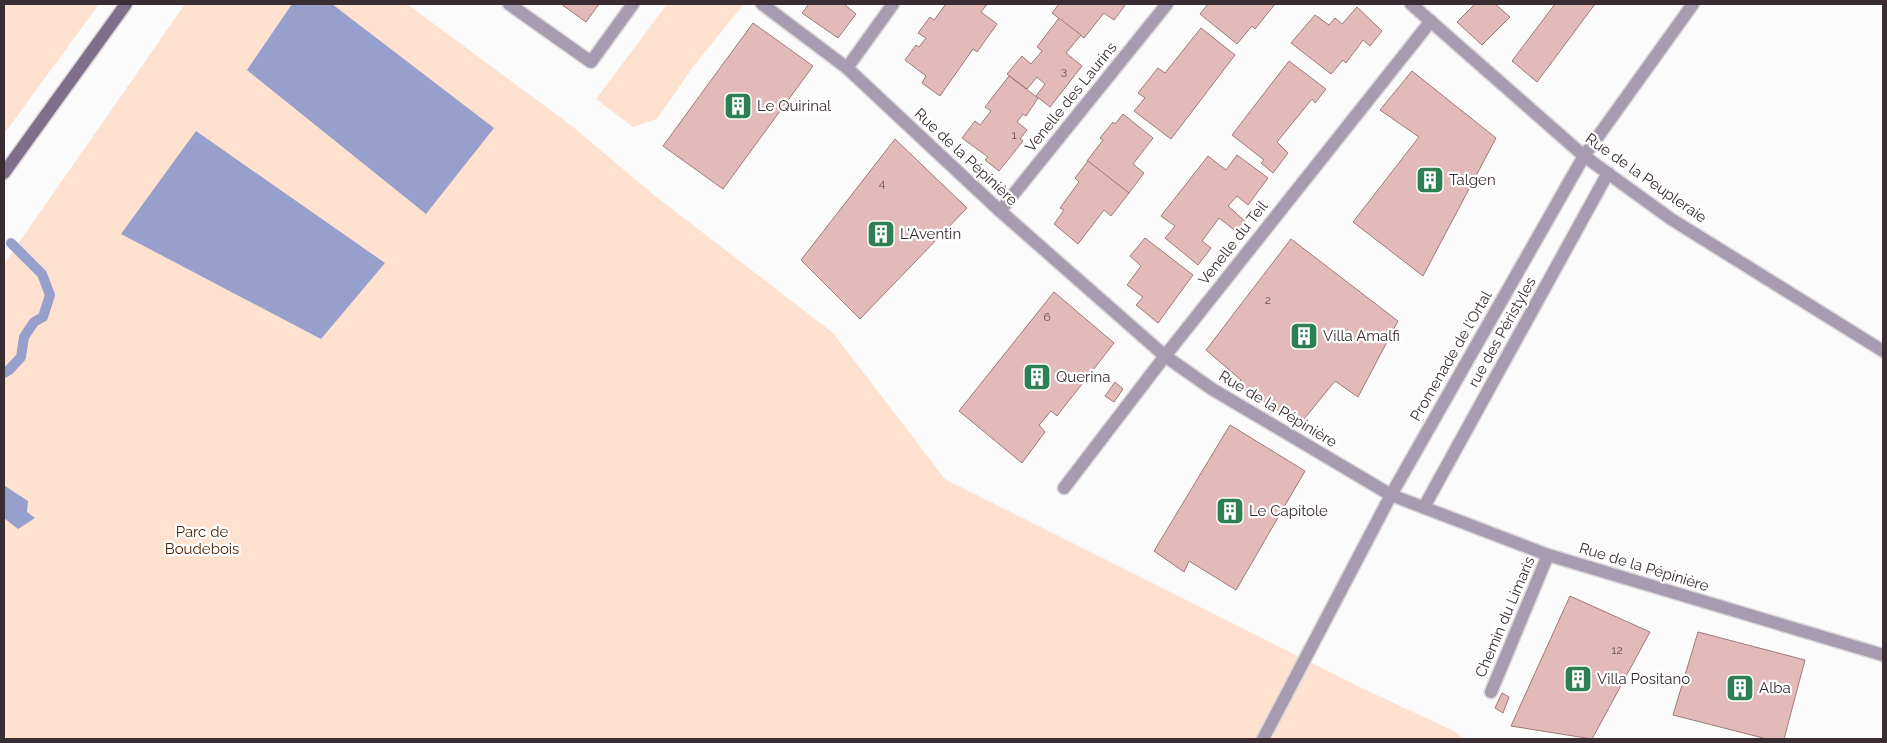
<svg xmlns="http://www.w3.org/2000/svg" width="1887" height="743" font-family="Raleway,sans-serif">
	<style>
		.green { fill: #ffe1d0 }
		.water { fill: #979fcc }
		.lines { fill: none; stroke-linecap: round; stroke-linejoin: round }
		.stream { stroke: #979fcc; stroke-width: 10 }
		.building { fill: #e3baba; stroke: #9f7978 }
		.pedestrian-casing { stroke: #d8d6d7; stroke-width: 15 }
		.minor-casing { stroke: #d8d6d7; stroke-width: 15 }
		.secondary-casing { stroke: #d8d6d7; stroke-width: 15 }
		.pedestrian { stroke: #a79caf; stroke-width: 12 }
		.minor { stroke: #a79caf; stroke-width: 12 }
		.secondary { stroke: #7f6f8a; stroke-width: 12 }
		.labels { text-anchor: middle; stroke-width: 4.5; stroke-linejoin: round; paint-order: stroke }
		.number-label { font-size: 12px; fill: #645055 }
		.street-label { font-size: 15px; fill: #392c33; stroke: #fff }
		.poi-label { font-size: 15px; fill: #392c33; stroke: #fff; text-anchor: start }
		.park-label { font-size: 15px; fill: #512705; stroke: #fff }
	</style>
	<rect width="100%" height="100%" fill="#fbfbfb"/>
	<g class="green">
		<polygon points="4,4 99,4 4,134"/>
		<polygon points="185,4 407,4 572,126 654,195 833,333 945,479 1366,690 1454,731 1463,739 4,739 4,264"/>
		<polygon points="667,4 744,4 695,64 657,119 633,127 596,99"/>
	</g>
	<g class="water">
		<polygon points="292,4 332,4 494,128 426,214 247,70"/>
		<polygon points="196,131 385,263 321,339 121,234"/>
		<polygon points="5,486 28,501 27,512 35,518 18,529 4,518"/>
	</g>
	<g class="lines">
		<polyline class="stream" points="4,373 9,370 21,357 24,337 34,322 43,317 50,295 42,274 11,243"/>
	</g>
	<g class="building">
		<polygon points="561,4 599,4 586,22"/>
		<polygon points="809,4 846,4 845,5 856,14 838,38 802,13"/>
		<polygon points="946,4 987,4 981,12 997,24 977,52 973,49 940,96 922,83 926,76 905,60 916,45 919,47 926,38 918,33 930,17 934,20"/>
		<polygon points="1059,4 1126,4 1114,20 1104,13 1084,38 1052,13"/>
		<polygon points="1208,4 1275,4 1255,29 1252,26 1237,44 1200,14"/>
		<polygon points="1475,4 1495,4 1510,17 1482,45 1457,22"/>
		<polygon points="1555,4 1595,4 1537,82 1512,61"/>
		<polygon points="1357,7 1382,31 1370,46 1363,40 1346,63 1343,60 1331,74 1291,43 1315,15 1329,25 1335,18 1342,24"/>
		<polygon points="1059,18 1081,35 1066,53 1082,66 1050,107 1036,96 1045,84 1037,77 1027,89 1007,74 1022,56 1031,64 1042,51 1037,47"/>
		<polygon points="753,23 813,66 723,189 663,146"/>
		<polygon points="1201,28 1235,55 1171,139 1134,111 1145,98 1138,93 1158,68 1165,73"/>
		<polygon points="1289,61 1326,89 1315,103 1312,99 1277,142 1288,153 1273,173 1261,163 1264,160 1232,135"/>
		<polygon points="1412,71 1496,138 1423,276 1353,222 1419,137 1380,110"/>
		<polygon points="1009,76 1038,98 1026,116 1023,114 1017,122 1027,130 1020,139 1023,141 999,171 985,160 988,157 962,138 975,121 980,125 991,111 985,107"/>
		<polygon points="1123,114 1153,138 1133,164 1144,173 1129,193 1087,161 1103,140 1100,138 1113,122 1115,124"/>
		<polygon points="895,139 967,208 860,319 801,260"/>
		<polygon points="1237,155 1268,178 1248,205 1237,196 1228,206 1247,223 1238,233 1219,218 1202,241 1211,248 1198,265 1165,238 1175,226 1161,216 1208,156 1226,170"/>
		<polygon points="1088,161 1129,193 1111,216 1104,210 1078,244 1054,224 1064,210 1060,208 1079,182 1075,178"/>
		<polygon points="1145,238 1193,275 1158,323 1136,305 1143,297 1127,285 1141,266 1130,256"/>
		<polygon points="1291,239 1398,321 1358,397 1335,381 1300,424 1236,384 1241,380 1206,350"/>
		<polygon points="1054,292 1114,343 1057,416 1051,411 1039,425 1045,432 1022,463 959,411"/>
		<polygon points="1115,382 1123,389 1114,402 1105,396"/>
		<polygon points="1230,425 1305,471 1236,590 1189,561 1184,572 1154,551"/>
		<polygon points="1570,596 1650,632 1592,739 1511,726"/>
		<polygon points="1698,632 1805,660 1784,739 1767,739 1673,715"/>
		<polygon points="1502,693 1509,697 1503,713 1495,708"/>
	</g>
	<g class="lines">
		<defs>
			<polyline id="pedestrian" points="1263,739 1391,495 1584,156 1693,4"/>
			<g id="minor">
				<polyline points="509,4 591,62 633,4"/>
				<polyline points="762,4 847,68 1000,211 1165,356 1212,389 1391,495 1548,555 1883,655"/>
				<polyline points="1411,4 1584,156 1671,219 1883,351"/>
				<polyline points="847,68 893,4"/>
				<polyline points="1000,211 1167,4"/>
				<polyline points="1064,488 1165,356 1431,21"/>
				<polyline points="1424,507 1608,173"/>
				<polyline points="1491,692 1548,555"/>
			</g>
			<polyline id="secondary" points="4,173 126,4"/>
		</defs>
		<use href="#pedestrian" class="pedestrian-casing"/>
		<use href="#minor" class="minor-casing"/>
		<use href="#secondary" class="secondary-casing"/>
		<use href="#pedestrian" class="pedestrian"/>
		<use href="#minor" class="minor"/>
		<use href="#secondary" class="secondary"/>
	</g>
	<defs>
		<symbol id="building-square" viewBox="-11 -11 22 22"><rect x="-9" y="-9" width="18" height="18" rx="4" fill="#2d8053" stroke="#fff"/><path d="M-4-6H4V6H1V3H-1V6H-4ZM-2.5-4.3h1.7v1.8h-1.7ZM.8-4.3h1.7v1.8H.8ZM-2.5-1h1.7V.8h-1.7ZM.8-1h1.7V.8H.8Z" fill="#fff"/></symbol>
	</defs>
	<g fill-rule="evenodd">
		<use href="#building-square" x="722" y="90" width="32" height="32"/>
		<use href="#building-square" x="1414" y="164" width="32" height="32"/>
		<use href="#building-square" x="865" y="218" width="32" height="32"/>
		<use href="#building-square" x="1288" y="320" width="32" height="32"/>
		<use href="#building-square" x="1021" y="361" width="32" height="32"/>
		<use href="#building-square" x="1214" y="495" width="32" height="32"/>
		<use href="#building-square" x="1562" y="663" width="32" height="32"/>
		<use href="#building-square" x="1724" y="672" width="32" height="32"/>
	</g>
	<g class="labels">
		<g class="number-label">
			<text x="1064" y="75">3</text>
			<text x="1014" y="139">1</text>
			<text x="882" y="187">4</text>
			<text x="1268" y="304">2</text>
			<text x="1047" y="321">6</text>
			<text x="1617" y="654">12</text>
		</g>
		<g class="street-label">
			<text transform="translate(1071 97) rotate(-51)" y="5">Venelle des Laurins</text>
			<text transform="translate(966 157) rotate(43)" y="5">Rue de la Pépinière</text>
			<text transform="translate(1646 178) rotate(35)" y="5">Rue de la Peupleraie</text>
			<text transform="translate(1233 243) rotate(-52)" y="5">Venelle du Teil</text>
			<text transform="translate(1502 332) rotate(-61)" y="5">rue des Péristyles</text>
			<text transform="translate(1451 356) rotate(-60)" y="5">Promenade de l'Ortal</text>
			<text transform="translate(1278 409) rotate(31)" y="5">Rue de la Pépinière</text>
			<text transform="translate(1644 567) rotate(17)" y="5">Rue de la Pépinière</text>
			<text transform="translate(1505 617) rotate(-67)" y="5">Chemin du Limaris</text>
		</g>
		<g class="poi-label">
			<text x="757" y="111">Le Quirinal</text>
			<text x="1449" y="185">Talgen</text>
			<text x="900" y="239">L'Aventin</text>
			<text x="1323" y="341">Villa Amalfi</text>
			<text x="1056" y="382">Querina</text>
			<text x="1249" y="516">Le Capitole</text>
			<text x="1597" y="684">Villa Positano</text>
			<text x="1759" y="693">Alba</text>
		</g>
		<g class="park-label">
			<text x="202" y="537">Parc de<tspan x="202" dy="17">Boudebois</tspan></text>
		</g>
	</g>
	<rect width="1887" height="743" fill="none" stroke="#392c33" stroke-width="10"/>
</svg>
